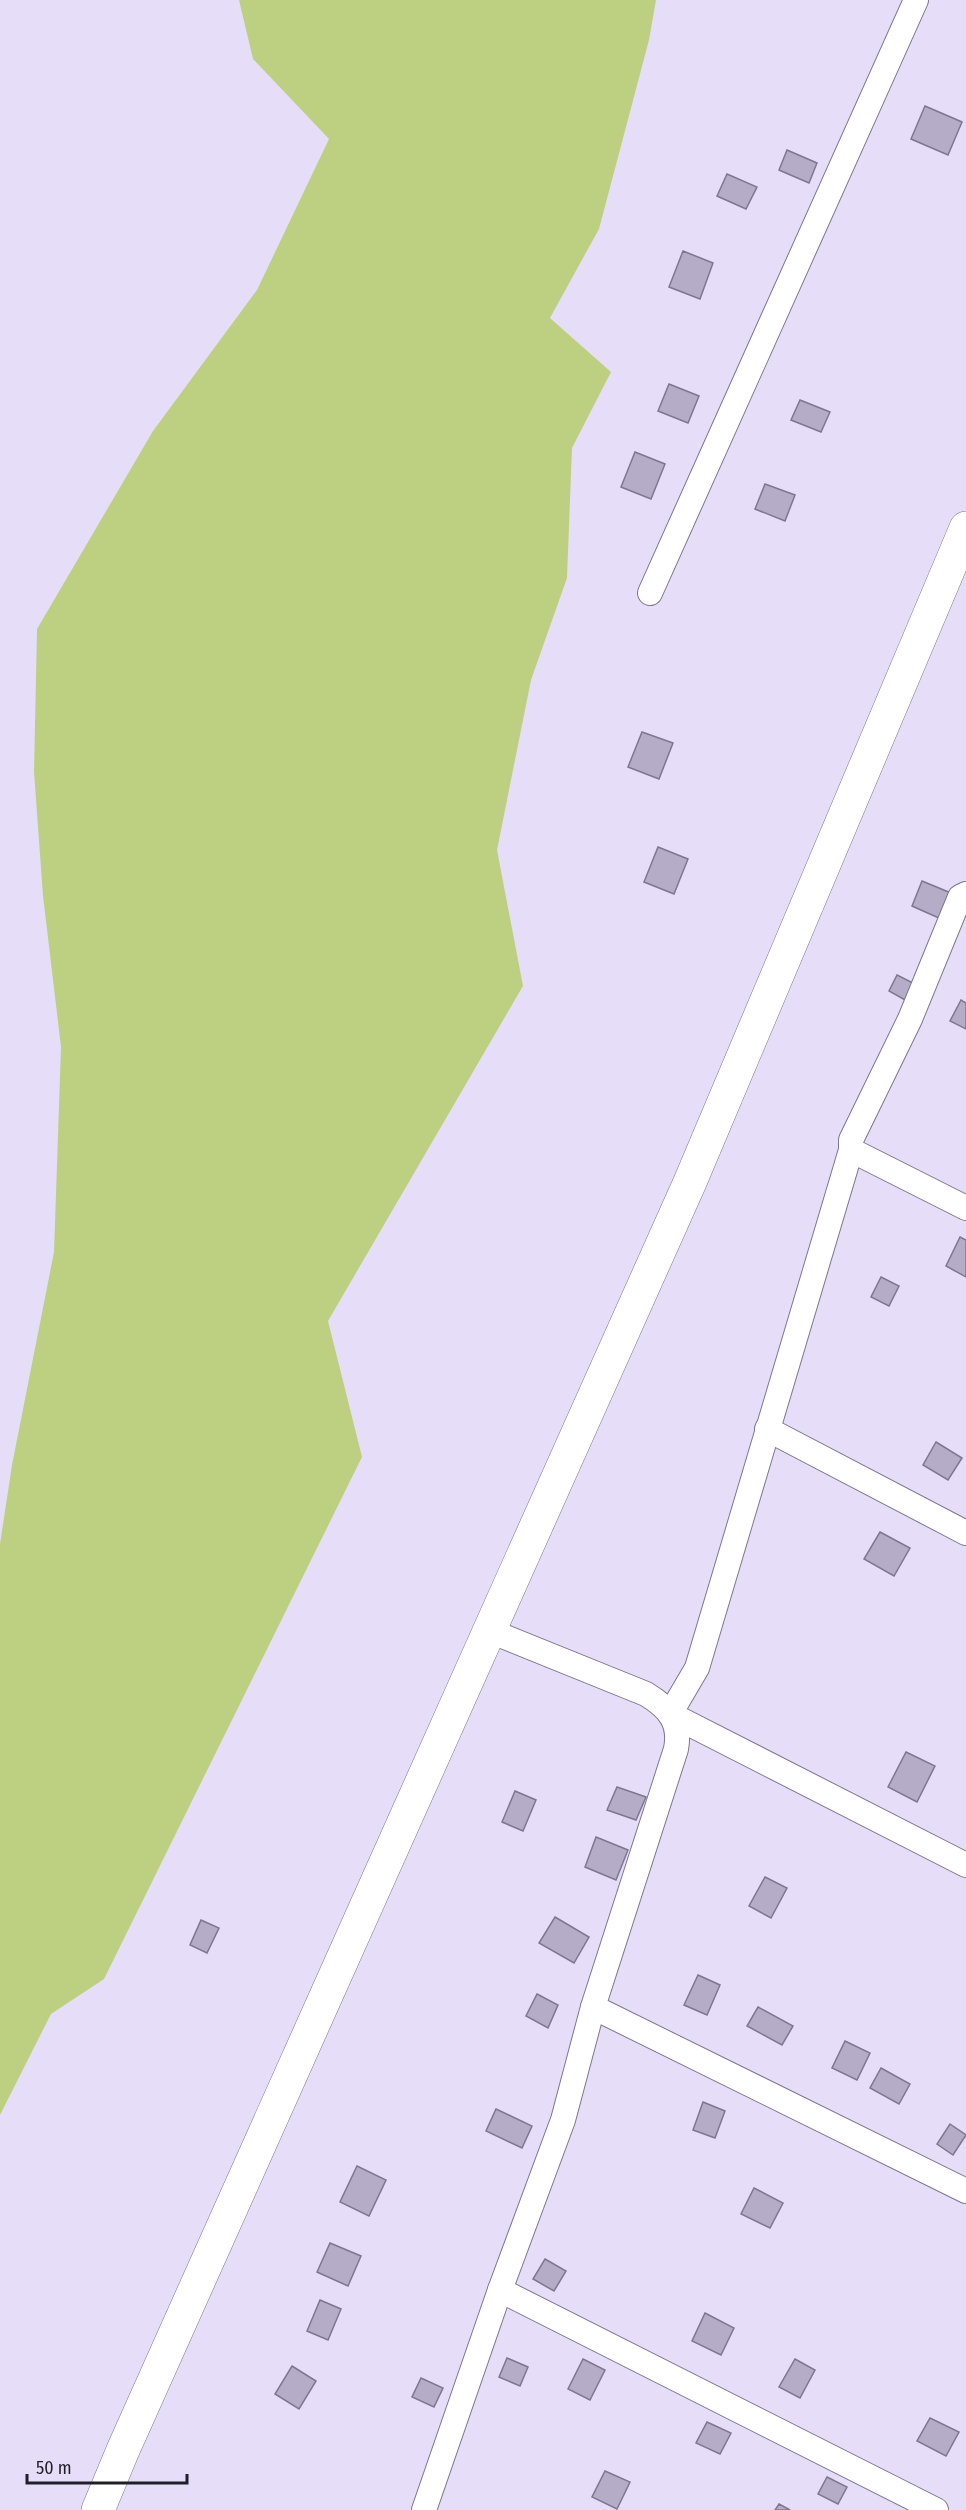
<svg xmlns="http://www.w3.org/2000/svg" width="966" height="2510" font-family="'Fira Sans Condensed',sans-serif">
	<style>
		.green { fill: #bdd082 }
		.building { fill: #b5adc7; stroke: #7e778f; stroke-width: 1.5 }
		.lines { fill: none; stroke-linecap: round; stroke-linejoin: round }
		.minor-casing { stroke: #7d768e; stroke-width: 26 }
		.secondary-casing { stroke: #7d768e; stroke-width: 34 }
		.minor { stroke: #fff; stroke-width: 24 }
		.secondary { stroke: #fff; stroke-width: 33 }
	</style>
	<rect width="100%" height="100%" fill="#e6def9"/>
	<polygon class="green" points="239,0 656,0 649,40 599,229 550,318 611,372 572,448 567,578 531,680 497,850 523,986 328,1321 362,1457 104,1979 51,2014 0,2115 0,1544 12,1465 54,1252 61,1047 43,896 34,772 37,629 153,431 257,290 329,139 253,59"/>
	<g class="building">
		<polygon points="925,106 962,122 948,155 911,139"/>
		<polygon points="787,150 817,163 809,183 779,170"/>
		<polygon points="727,174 757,187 746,209 717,196"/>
		<polygon points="683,251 713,263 700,299 669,287"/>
		<polygon points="669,384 699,396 688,423 658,411"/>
		<polygon points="800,400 830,412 821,432 791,420"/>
		<polygon points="635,452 665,464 651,499 621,487"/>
		<polygon points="765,484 795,495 785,521 755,509"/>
		<polygon points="642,732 673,743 659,779 628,767"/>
		<polygon points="658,847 688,859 674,894 644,882"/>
		<polygon points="922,881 951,893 941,919 912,906"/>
		<polygon points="897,975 913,983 905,1000 889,991"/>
		<polygon points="961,1000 966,1003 966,1029 950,1021"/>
		<polygon points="960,1237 966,1240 966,1277 946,1266"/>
		<polygon points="881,1277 899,1286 889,1306 871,1297"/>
		<polygon points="936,1442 962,1458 948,1480 923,1465"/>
		<polygon points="880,1532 910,1548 894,1576 864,1559"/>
		<polygon points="906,1752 935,1766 917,1802 888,1787"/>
		<polygon points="617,1787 646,1797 636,1820 607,1810"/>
		<polygon points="515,1791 536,1800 523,1831 502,1822"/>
		<polygon points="596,1837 628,1850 616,1880 585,1867"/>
		<polygon points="765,1877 787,1888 771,1918 749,1906"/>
		<polygon points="555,1917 589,1937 574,1963 539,1943"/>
		<polygon points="201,1920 219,1928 207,1953 190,1945"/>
		<polygon points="698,1975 720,1985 707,2015 684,2005"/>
		<polygon points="537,1994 558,2005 548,2028 526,2016"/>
		<polygon points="758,2007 793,2026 782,2045 747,2026"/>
		<polygon points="845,2041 870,2053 857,2080 832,2068"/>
		<polygon points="881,2068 910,2084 899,2104 870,2088"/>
		<polygon points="703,2102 725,2111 715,2138 693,2130"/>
		<polygon points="496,2109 532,2126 522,2148 486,2131"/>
		<polygon points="950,2124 966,2135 953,2155 937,2144"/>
		<polygon points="357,2166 386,2180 369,2216 340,2202"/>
		<polygon points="754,2188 783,2203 770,2228 741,2214"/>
		<polygon points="330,2243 361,2256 348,2286 317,2272"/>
		<polygon points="545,2259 566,2271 554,2291 533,2279"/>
		<polygon points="320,2300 341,2309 328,2340 307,2331"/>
		<polygon points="705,2313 734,2328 721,2355 692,2341"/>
		<polygon points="507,2358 528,2367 520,2386 499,2377"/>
		<polygon points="583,2359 605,2370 590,2400 568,2389"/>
		<polygon points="795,2359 815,2370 800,2398 779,2387"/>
		<polygon points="292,2366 316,2381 299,2409 275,2394"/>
		<polygon points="421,2378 443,2388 434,2407 412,2397"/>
		<polygon points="930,2418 959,2432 946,2456 917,2441"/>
		<polygon points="707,2422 731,2433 720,2454 696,2443"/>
		<polygon points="605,2471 630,2482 617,2509 592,2497"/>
		<polygon points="827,2477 847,2487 838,2504 818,2494"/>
		<polygon points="779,2504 790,2510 775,2510"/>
	</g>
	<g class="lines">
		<defs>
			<g id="minor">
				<polyline points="650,593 916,0"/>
				<polyline points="966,894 960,897 910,1019 851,1140 851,1150 697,1668 670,1714 966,1865"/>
				<polyline points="851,1150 966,1208"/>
				<polyline points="767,1429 966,1533"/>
				<polyline points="593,2007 966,2191"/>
				<polyline points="500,2290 936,2510"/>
				<path d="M 424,2510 L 500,2290 L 563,2120 L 593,2007 L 676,1749 C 681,1722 669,1708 646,1694 L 490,1631"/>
			</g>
			<polyline id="secondary" points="98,2510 123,2450 690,1182 966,528"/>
		</defs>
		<use href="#minor" class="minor-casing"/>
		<use href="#secondary" class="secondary-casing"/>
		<use href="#minor" class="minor"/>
		<use href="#secondary" class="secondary"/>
	</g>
	<path d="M27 2474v9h160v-9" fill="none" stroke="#211e28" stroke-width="3"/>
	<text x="36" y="2474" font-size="18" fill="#211e28" stroke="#e6def9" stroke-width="4.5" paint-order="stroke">50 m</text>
</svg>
